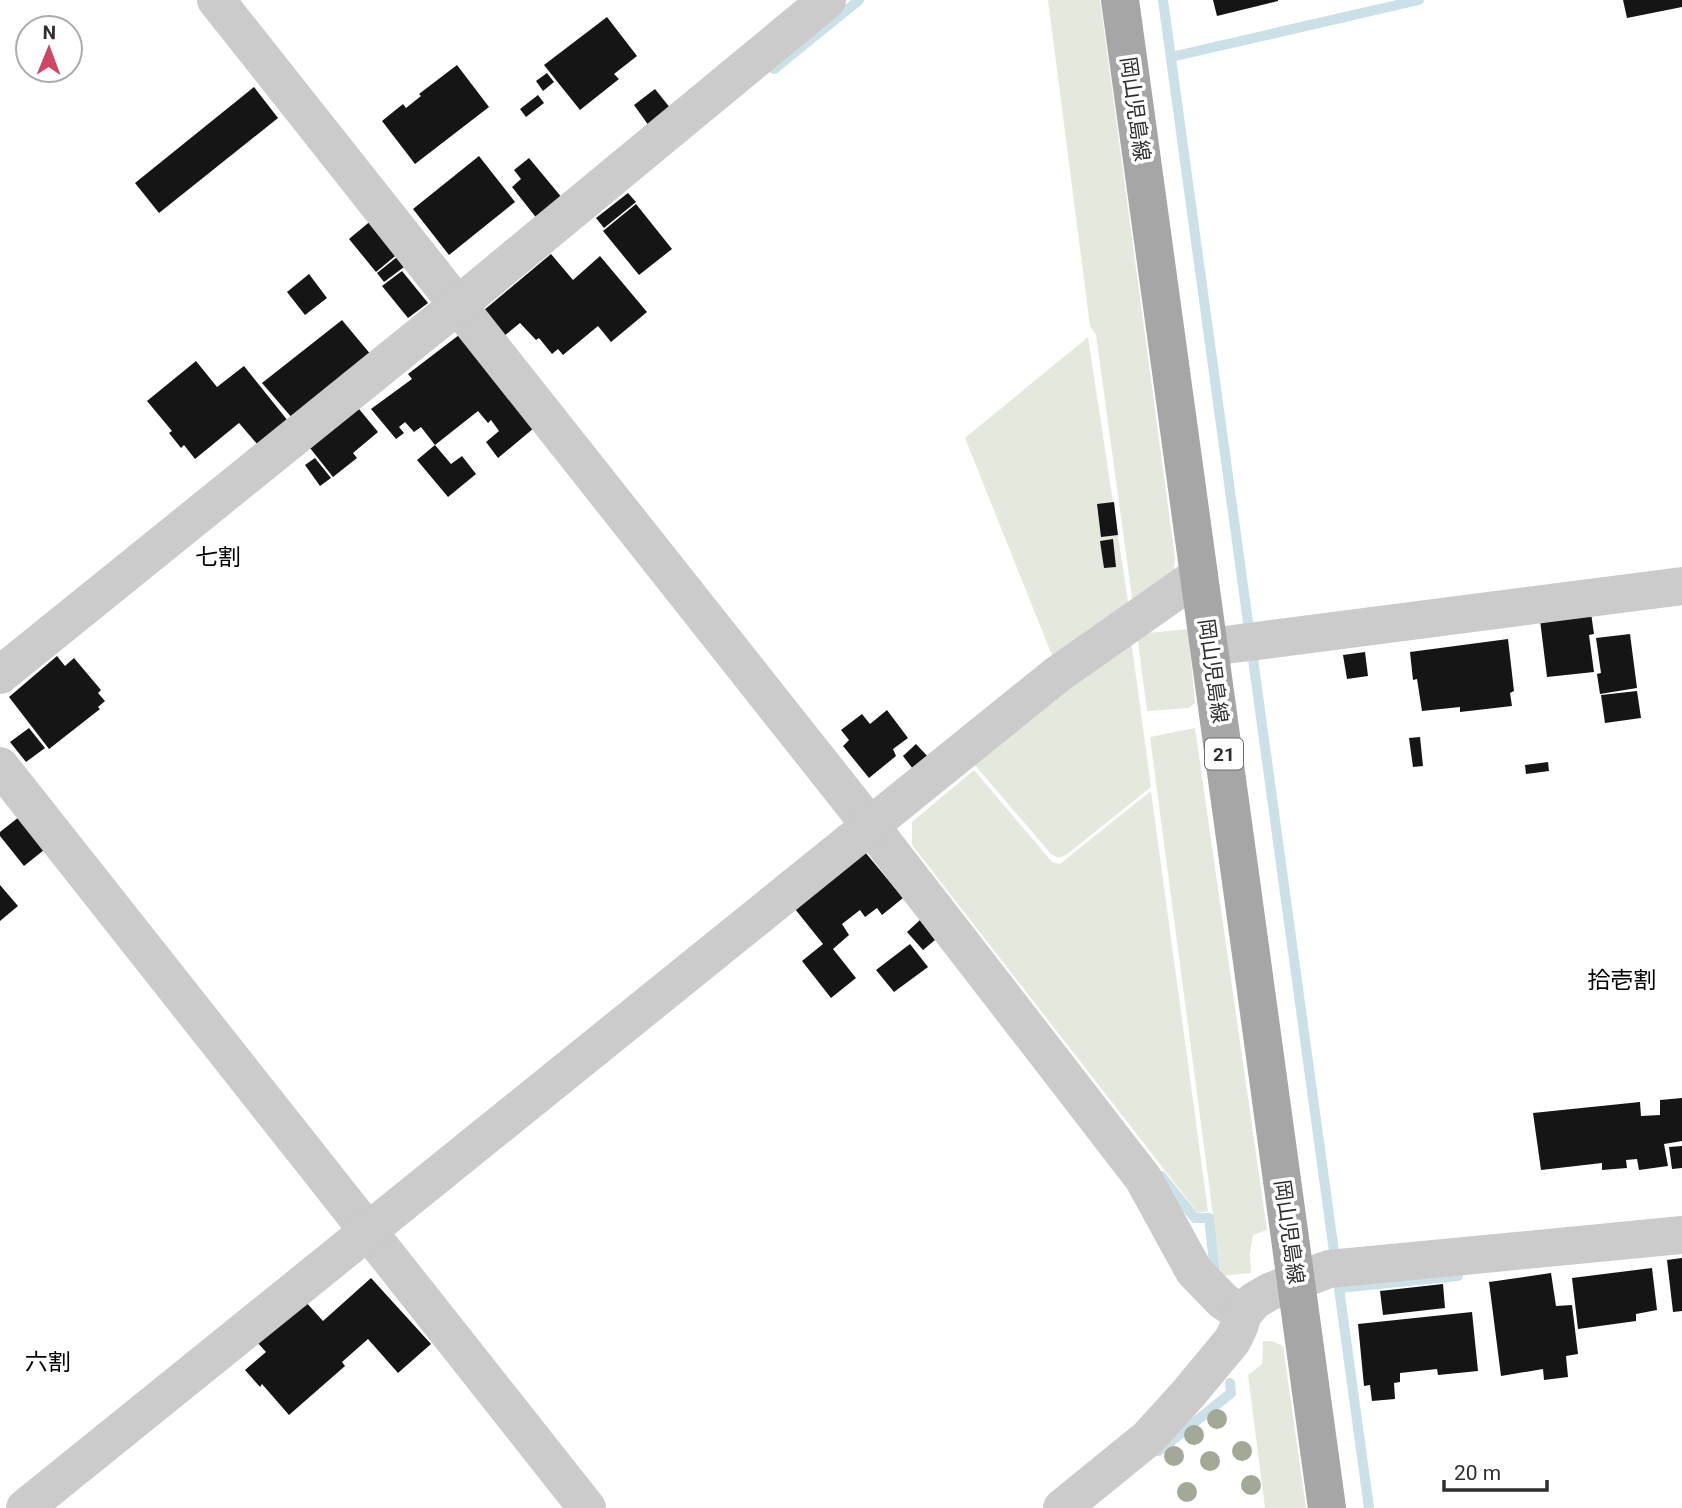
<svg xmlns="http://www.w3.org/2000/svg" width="1682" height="1508" font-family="Roboto,'Noto Sans JP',sans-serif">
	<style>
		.green { fill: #e5e9dd }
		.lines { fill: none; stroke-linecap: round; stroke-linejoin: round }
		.stream { stroke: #cbe0e7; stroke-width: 10 }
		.building { fill: #151515 }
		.minor { stroke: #cbcbcb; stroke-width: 38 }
		.primary { stroke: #a6a6a6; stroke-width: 38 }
		.tree { fill: #a2a996 }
		.labels { text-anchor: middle; stroke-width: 7; stroke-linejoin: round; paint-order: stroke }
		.shield { fill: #fff; stroke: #6d6d6d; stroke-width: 2 }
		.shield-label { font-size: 19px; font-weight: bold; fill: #2e2e2e }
		.street-label { font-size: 21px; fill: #2e2e2e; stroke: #fff }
		.neighbourhood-label { font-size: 23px; fill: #000; stroke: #fff }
	</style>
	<rect width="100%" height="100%" fill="#fff"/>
	<g class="green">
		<polygon points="1048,0 1100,0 1175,558 1174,570 1133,605 1096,335 1090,326"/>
		<polygon points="1088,337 1129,608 1055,663 965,438"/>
		<polygon points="1188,629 1195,703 1189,708 1147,711 1137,634"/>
		<polygon points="1131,639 1151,787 1066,855 1059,858 1051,854 974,764"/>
		<polygon points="1195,728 1267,1230 1253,1235 1250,1253 1251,1273 1221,1276 1150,737"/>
		<polygon points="974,770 1052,862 1060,864 1151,791 1208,1211 1198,1213 912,845 912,822"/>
		<polygon points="1263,1341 1272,1341 1283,1346 1306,1508 1265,1508 1248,1375 1262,1364"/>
	</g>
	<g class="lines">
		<g class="stream">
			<polyline points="1163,0 1369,1508"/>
			<polyline points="1171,57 1419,0"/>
			<polyline points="774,69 859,0"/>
			<polyline points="1161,1176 1195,1218 1209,1218 1215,1272"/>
			<polyline points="1339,1288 1458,1276"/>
			<polyline points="1159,1451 1231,1393 1230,1383"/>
		</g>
	</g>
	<g class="building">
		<polygon points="1213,0 1278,0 1278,1 1217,16"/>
		<polygon points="1623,0 1682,0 1682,7 1627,18"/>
		<polygon points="607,17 637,56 614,74 619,79 580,110 544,65"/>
		<polygon points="457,65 489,107 415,164 382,121 403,104 406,108 421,96 419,94"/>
		<polygon points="547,73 554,82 543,91 536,81"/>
		<polygon points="254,87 278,118 159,213 135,183"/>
		<polygon points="655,89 671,109 649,126 634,105"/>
		<polygon points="538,95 544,103 526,117 520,109"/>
		<polygon points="479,156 515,202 449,255 413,209"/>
		<polygon points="529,158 563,199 538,220 512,187 521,179 514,170"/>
		<polygon points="628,193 636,202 604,228 596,218"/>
		<polygon points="636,204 672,249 639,275 603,231"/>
		<polygon points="373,219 400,252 376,272 349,239"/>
		<polygon points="551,254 573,280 600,256 647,312 611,342 598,326 563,355 558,349 552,354 539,338 536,340 520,323 504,336 483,311"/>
		<polygon points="397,257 404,267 384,282 377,273"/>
		<polygon points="402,271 428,303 408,318 382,286"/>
		<polygon points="309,274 327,298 305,315 287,292"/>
		<polygon points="342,320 372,356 293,419 262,383"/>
		<polygon points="459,335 534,428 498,458 486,442 499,431 491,420 488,423 478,411 435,445 421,427 414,432 405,422 399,427 404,433 396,439 371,409 412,379 408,374"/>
		<polygon points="196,361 217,387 244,366 288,421 258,445 239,423 195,459 184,445 181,448 169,433 172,431 147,401"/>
		<polygon points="359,409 378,432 353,453 357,458 333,477 310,448"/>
		<polygon points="435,445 451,464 462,456 476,474 448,497 417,460"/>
		<polygon points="315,458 331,478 320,486 305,465"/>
		<polygon points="1114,502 1118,535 1101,537 1097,504"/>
		<polygon points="1113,539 1116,567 1104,568 1100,541"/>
		<polygon points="1591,613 1594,634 1589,635 1594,672 1547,677 1540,620"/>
		<polygon points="1630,634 1637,688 1600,694 1597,674 1601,673 1596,638"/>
		<polygon points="1508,639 1514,691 1510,693 1512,706 1460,712 1460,707 1422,711 1417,679 1413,680 1410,652"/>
		<polygon points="1365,652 1368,676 1347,679 1343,655"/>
		<polygon points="57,656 65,666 74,658 101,690 98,693 105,701 98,707 100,709 49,749 9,697"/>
		<polygon points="1637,691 1641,718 1605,723 1601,695"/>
		<polygon points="887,710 908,738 893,749 896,756 869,778 843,746 849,740 841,730 862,714 870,724"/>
		<polygon points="29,728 45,748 26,762 10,742"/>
		<polygon points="1420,737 1423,766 1413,767 1409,738"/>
		<polygon points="916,744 931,760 916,773 903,756"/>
		<polygon points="1548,762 1549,771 1526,774 1525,765"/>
		<polygon points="24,813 49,846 24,866 0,836 0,832"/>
		<polygon points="865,852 903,898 882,915 877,908 865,917 860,910 842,924 849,935 833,949 856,978 831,998 802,961 823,944 795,909"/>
		<polygon points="0,885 18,906 0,921"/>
		<polygon points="920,920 935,940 923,950 907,932"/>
		<polygon points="910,944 928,967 894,992 876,970"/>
		<polygon points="1682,1098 1682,1141 1664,1144 1668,1166 1639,1170 1637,1159 1626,1160 1627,1168 1602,1170 1602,1163 1541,1170 1533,1113 1640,1102 1641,1116 1660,1115 1660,1100"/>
		<polygon points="1682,1146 1682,1168 1672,1169 1669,1147"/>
		<polygon points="1682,1258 1682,1311 1673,1312 1667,1260"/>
		<polygon points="1652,1268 1657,1310 1636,1314 1636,1321 1578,1329 1572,1278"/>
		<polygon points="1551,1273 1556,1306 1572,1305 1578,1354 1566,1356 1568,1377 1544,1380 1543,1369 1501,1376 1489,1282"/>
		<polygon points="371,1278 431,1344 398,1373 368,1339 342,1362 345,1366 289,1415 262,1384 260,1387 245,1370 266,1352 257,1342 304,1300 323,1321"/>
		<polygon points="1443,1284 1445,1308 1383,1315 1380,1291"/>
		<polygon points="1472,1312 1478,1371 1438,1375 1437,1369 1400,1373 1400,1382 1394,1383 1395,1399 1372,1401 1370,1385 1364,1386 1358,1324"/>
	</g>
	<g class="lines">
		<g class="minor">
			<polyline points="216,0 880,838 1143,1178 1194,1271 1223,1301 1243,1314"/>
			<polyline points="1210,647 1682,586"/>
			<polyline points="0,675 458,305 827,0"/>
			<polyline points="0,766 587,1508"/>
			<polyline points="25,1508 1058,674 1199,575"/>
			<polyline points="1062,1508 1148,1438 1188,1394 1232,1341 1239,1327 1243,1314 1254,1301 1269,1292 1329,1269 1682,1235"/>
		</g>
		<polyline class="primary" points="1120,0 1327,1508"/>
	</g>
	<g class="tree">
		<circle cx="1217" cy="1419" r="10"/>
		<circle cx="1194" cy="1435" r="10"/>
		<circle cx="1242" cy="1451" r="10"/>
		<circle cx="1174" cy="1456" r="10"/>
		<circle cx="1210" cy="1461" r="10"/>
		<circle cx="1251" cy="1485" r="10"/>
		<circle cx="1187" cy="1492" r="10"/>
	</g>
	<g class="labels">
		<rect class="shield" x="1205" y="738.5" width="38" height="31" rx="5"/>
		<g class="shield-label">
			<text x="1224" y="761">21</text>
		</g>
		<g class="street-label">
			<text transform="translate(1135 109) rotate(82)" y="7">岡山児島線</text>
			<text transform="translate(1213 671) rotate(82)" y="7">岡山児島線</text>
			<text transform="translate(1289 1232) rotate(82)" y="7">岡山児島線</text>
		</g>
		<g class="neighbourhood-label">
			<text x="218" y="565">七割</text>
			<text x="1622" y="988">拾壱割</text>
			<text x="48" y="1370">六割</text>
		</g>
	</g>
	<g transform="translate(49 49) rotate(1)"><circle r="33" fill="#ffffff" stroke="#ababab" stroke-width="2"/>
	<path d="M0-5L12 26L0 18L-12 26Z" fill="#cf4563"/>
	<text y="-10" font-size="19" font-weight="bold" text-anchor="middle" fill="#2e2e2e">N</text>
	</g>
	<path d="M1444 1480v10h103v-10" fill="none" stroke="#2e2e2e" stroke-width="3.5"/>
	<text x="1454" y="1480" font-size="21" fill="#2e2e2e" stroke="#ffffff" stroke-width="5" paint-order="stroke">20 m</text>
</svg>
